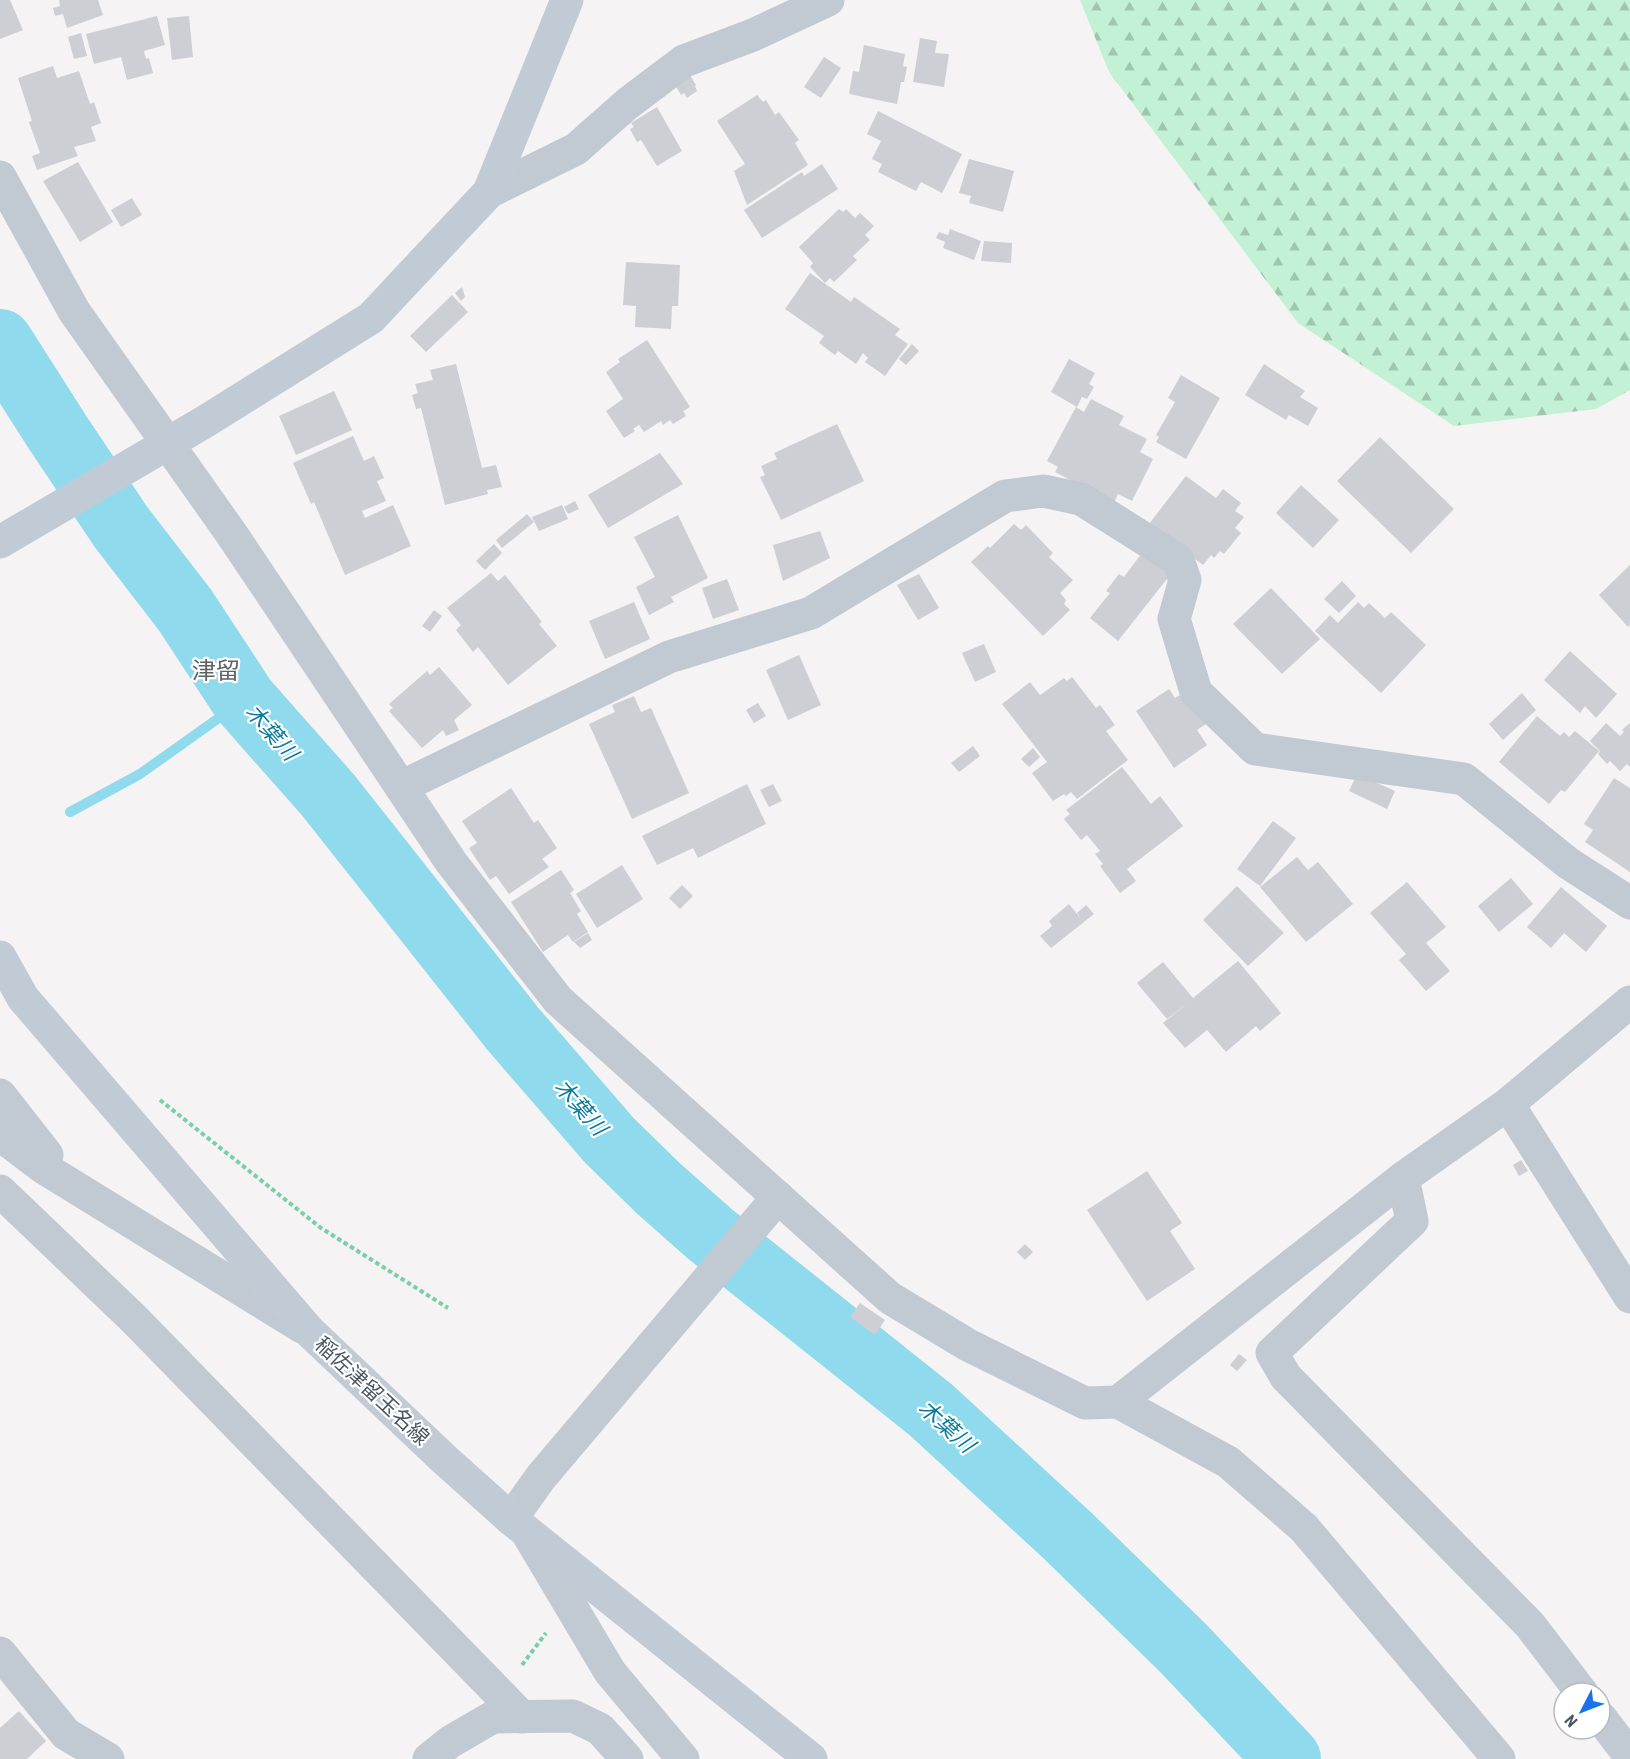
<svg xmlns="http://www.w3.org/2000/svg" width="1630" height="1759" font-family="'Roboto Condensed','Noto Sans JP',sans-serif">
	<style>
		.forest { fill: url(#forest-firs) }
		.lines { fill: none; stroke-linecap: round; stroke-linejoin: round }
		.stream { stroke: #90daee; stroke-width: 10 }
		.river { stroke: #90daee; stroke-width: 66 }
		.building { fill: #cdcfd5 }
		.path { stroke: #7ad0a6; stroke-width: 4; stroke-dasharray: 4.5 3; stroke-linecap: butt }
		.street { stroke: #c1cad2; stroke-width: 33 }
		.secondary { stroke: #c1cbd6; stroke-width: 33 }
		.labels { text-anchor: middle; stroke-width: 4.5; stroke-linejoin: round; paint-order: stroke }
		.street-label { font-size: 21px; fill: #4a5661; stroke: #fff }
		.water-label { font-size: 22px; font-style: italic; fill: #0c7c9b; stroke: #fff }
		.quarter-label { font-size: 24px; fill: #5f6368; stroke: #fff }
	</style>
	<defs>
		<pattern id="forest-firs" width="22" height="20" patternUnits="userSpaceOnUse" patternTransform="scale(1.5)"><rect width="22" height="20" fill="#c3f1d5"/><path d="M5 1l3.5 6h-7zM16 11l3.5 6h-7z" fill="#a0c6b0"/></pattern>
	</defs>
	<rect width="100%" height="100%" fill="#f5f3f3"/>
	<polygon class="forest" points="1080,0 1630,0 1630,390 1596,409 1454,426 1298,323 1109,72"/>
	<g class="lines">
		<polyline class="stream" points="70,812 140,774 244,700"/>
		<polyline class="river" points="0,342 58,433 121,527 185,610 244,700 328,795 513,1029 609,1140 658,1188 710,1234 931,1410 1068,1536 1183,1648 1288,1759"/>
	</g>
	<g class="building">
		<polygon points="0,0 10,0 23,30 0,39"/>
		<polygon points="59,0 98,0 103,15 67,28 63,14 55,16 53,8 60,6"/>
		<polygon points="157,16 165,45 144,51 146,59 149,58 153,73 127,80 121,57 94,64 86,34"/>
		<polygon points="189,16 193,57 172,60 167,18"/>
		<polygon points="81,33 87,56 74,59 68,37"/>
		<polygon points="920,38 937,41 935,53 949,54 944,87 913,82"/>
		<polygon points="864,45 905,54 903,66 907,67 904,82 901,82 897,104 849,94 853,71 859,72"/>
		<polygon points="824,57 841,68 821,98 804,87"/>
		<polygon points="53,66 57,78 79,71 90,104 94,102 101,123 91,127 96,141 74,147 78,156 37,170 32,156 40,153 29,122 32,121 18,78"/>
		<polygon points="686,69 696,85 695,86 697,91 687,98 684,93 681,95 671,78"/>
		<polygon points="757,95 763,102 766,100 775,115 779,112 799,140 795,143 808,165 747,205 734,171 745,164 717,121"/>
		<polygon points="657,107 682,151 657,166 641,140 637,142 630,129 634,127 631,123"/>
		<polygon points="878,111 962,154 942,193 921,182 916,191 878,172 882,164 872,159 881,141 867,134"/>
		<polygon points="969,159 1014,171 1003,212 969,203 971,196 959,193"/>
		<polygon points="78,162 113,222 80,242 43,181"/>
		<polygon points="822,164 838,189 762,238 744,210 802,172 804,176"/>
		<polygon points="132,198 142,215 121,227 111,210"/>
		<polygon points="839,209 843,212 846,209 855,218 860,213 874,226 865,235 870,240 853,256 857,260 834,282 830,278 825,283 810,267 813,263 799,247"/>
		<polygon points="950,229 981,241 974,260 943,248 945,242 936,238 939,232 948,235"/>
		<polygon points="984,241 1012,243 1011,263 981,261"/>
		<polygon points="626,262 680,265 678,306 672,306 671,329 635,327 636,306 623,305"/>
		<polygon points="810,273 851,302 854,297 900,329 895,335 908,344 885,376 865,362 868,358 863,353 856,364 838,351 835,355 819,343 824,336 785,309"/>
		<polygon points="462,287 465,297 461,301 455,293"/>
		<polygon points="452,295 468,312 426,352 410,336"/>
		<polygon points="647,340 690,407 683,411 686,416 673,424 670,420 663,425 661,421 644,432 639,425 633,429 635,431 624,438 606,411 623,399 606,372 620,362 618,359"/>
		<polygon points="912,344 919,351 906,365 899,359"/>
		<polygon points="1069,359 1095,373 1089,384 1094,387 1087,399 1082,397 1077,407 1051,392"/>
		<polygon points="456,364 482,468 496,465 502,487 487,490 488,494 445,505 421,408 416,409 412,395 418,393 415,384 433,380 430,370"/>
		<polygon points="1264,364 1305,391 1300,397 1318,408 1308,426 1289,415 1286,420 1245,395"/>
		<polygon points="1181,375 1220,398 1186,459 1156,442 1159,437 1156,435 1175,402 1168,398"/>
		<polygon points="334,391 352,430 296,455 279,416"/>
		<polygon points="1091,399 1124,416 1119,425 1147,439 1140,452 1153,459 1132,501 1118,494 1114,503 1055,472 1058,467 1047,461 1076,407 1084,412"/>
		<polygon points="837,424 864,481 781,520 760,477 765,475 761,466 777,459 774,453"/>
		<polygon points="353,436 364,461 374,456 384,478 377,481 386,501 362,511 365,518 393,505 411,546 345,575 314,502 311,504 293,463"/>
		<polygon points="1380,437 1454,509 1411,553 1337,481"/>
		<polygon points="660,453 683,484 608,528 588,495"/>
		<polygon points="1186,476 1216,498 1223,489 1241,503 1235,511 1244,517 1235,528 1241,533 1224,554 1220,551 1214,558 1211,555 1203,565 1149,524"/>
		<polygon points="1301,485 1339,520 1313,548 1276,513"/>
		<polygon points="575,501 579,509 568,514 564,507"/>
		<polygon points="562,505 568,519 539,531 532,517"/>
		<polygon points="527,514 534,522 502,548 496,540"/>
		<polygon points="678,515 708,578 671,597 674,602 649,615 636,587 655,577 634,537"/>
		<polygon points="1014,524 1021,530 1026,525 1053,553 1049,557 1073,580 1060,593 1066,600 1064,604 1070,610 1043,636 971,562 988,546 990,548"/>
		<polygon points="820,531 830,558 783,581 773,545"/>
		<polygon points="494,544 502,553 485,570 476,561"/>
		<polygon points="1142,553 1170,575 1118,641 1090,618 1110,593 1106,591 1119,574 1124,577"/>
		<polygon points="1630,565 1630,625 1628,627 1599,595"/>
		<polygon points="491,573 498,581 505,575 542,622 539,624 557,646 508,685 478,647 473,652 456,630 461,625 447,608"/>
		<polygon points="919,574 939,608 918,620 897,585"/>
		<polygon points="727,579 739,610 713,619 702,588"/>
		<polygon points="1342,581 1356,596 1339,613 1324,599"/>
		<polygon points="1271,588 1320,639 1282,674 1233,624"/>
		<polygon points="634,602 650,639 605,659 589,621"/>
		<polygon points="1358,602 1364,608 1369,603 1385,618 1391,612 1426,645 1381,693 1315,631 1330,615 1338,623"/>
		<polygon points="434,610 442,616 430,632 422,626"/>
		<polygon points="984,644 996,672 975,682 962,653"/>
		<polygon points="1570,651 1617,694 1596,718 1585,706 1580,713 1544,680"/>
		<polygon points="799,655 821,705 788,720 766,670"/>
		<polygon points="439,667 472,705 454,720 459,730 446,736 443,730 422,748 389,711 393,708 389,704 427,671 430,675"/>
		<polygon points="1072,677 1096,708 1100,705 1115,725 1106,731 1128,760 1077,799 1071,792 1066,796 1064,794 1053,801 1032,773 1047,762 1002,704 1030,682 1040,695 1064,678 1067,681"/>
		<polygon points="1169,689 1175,698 1187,691 1209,722 1197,730 1207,745 1174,768 1136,711"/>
		<polygon points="1522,693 1536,710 1503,740 1489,724"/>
		<polygon points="634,696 641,712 651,708 689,793 632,819 589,724 615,712 612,705"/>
		<polygon points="758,703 766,716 754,723 746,710"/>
		<polygon points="1537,716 1560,736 1564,732 1569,737 1575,731 1599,751 1565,792 1561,790 1549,804 1499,762"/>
		<polygon points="1606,723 1620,736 1624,732 1622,730 1630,723 1630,767 1627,764 1620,771 1610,761 1607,764 1598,754 1600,751 1590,741"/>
		<polygon points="973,746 980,756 959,772 951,763"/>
		<polygon points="1033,748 1040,757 1029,767 1021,759"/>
		<polygon points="1122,767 1151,804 1160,796 1183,826 1127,869 1136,881 1120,893 1100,866 1103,864 1095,854 1100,851 1087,835 1081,840 1064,819 1070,814 1066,810"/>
		<polygon points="1357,774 1395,791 1387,809 1349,791"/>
		<polygon points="1614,778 1630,788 1630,872 1585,842 1593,830 1584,824"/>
		<polygon points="747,784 766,824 698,858 693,848 657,865 642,836"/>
		<polygon points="773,784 782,801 769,807 760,790"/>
		<polygon points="511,788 534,823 538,820 557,848 542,859 549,867 509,894 496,876 490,880 469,848 477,843 462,821"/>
		<polygon points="1273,821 1296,838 1260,886 1237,869"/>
		<polygon points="1297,857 1308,870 1318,862 1353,904 1306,942 1260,887"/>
		<polygon points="622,865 643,899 597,928 576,894"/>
		<polygon points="561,870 574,890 570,893 581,911 577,914 588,932 573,942 568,935 543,952 511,902"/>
		<polygon points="1511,878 1533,904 1499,932 1478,906"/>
		<polygon points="1407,882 1446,927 1426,943 1450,971 1426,991 1399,960 1406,954 1370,913"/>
		<polygon points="682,885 693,896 680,909 669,898"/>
		<polygon points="1237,886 1284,933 1248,966 1203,920"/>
		<polygon points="1561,887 1607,926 1586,952 1564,933 1551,948 1527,927"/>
		<polygon points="1069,904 1081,919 1077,913 1086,905 1094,914 1051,948 1040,936 1052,926 1049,921"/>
		<polygon points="588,933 592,940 580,948 574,942"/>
		<polygon points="1238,961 1281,1013 1260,1031 1256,1026 1226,1052 1207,1030 1185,1048 1163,1023 1189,1002 1167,1019 1137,983 1163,962 1193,998"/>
		<polygon points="1521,1160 1528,1171 1519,1176 1513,1165"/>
		<polygon points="1147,1171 1182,1223 1170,1231 1195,1269 1147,1301 1087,1210"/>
		<polygon points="1025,1244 1033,1252 1025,1260 1017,1252"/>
		<polygon points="860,1303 885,1320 875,1335 850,1317"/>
		<polygon points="1239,1354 1247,1360 1237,1371 1230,1365"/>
		<polygon points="19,1711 46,1741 27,1759 0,1759 0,1728"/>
	</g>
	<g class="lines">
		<g class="path">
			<polyline points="160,1100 321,1228 448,1308"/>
			<polyline points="522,1665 546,1633"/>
		</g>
		<g class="street">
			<polyline points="0,177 74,311 233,536 401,787"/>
			<polyline points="489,192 576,149 627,104 684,61 753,35 828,0"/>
			<polyline points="1630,903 1568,863 1464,779 1255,749 1196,692 1174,619 1185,580 1178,560 1081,499 1043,491 1005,496 811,613 669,657 401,787 451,862 558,1000 890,1298 968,1345 1085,1403 1118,1402 1403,1178 1508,1104 1630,1002"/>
			<polyline points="0,1095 47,1155"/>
			<polyline points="1508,1104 1630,1297"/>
			<polyline points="0,1135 44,1168 302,1327"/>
			<polyline points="1403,1178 1412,1221 1272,1353 1286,1377 1530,1625 1582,1693"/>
			<polyline points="0,1191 134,1319 522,1717"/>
			<polyline points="1118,1402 1228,1462 1304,1528 1499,1759"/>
			<polyline points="511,1519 541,1477 778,1197"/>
			<polyline points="528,1534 610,1672 683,1759"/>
			<polyline points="0,1653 66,1734 108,1759"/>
			<polyline points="1600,1717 1630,1756"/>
			<polyline points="429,1759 450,1742 493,1717 573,1716 600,1729 627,1759"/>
		</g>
		<g class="secondary">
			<polyline points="0,542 206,421 371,318 489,192 567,0"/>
			<polyline points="0,957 23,998 309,1331 444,1459 511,1519 811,1759"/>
		</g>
	</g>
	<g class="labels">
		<g class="street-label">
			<text transform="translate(372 1391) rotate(43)" y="7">稲佐津留玉名線</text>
		</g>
		<g class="water-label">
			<text transform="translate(272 732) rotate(49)" y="8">木葉川</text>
			<text transform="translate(581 1107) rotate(49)" y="8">木葉川</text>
			<text transform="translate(947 1426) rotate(42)" y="8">木葉川</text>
		</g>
		<g class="quarter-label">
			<text x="216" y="679">津留</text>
		</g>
	</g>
	<g transform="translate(1582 1711) rotate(228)"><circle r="28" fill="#ffffff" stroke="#b7bbc0" stroke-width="1.5"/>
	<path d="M0-4.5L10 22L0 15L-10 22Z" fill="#1a73e8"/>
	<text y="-9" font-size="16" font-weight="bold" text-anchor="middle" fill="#4a5661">N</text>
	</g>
</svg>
